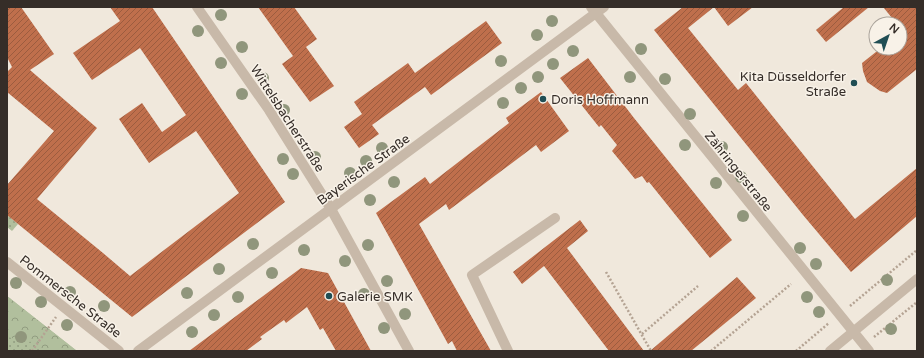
<svg xmlns="http://www.w3.org/2000/svg" width="924" height="358" font-family="'Varela Round',sans-serif">
	<style>
		.green { fill: url(#green-dots) }
		.forest { fill: url(#forest-crowns) }
		.building { fill: url(#building-hatch) }
		.lines { fill: none; stroke-linecap: round; stroke-linejoin: round }
		.path { stroke: #b4a393; stroke-width: 2.5; stroke-dasharray: 2 2; stroke-linecap: butt }
		.service { stroke: #c8b9a9; stroke-width: 10 }
		.minor { stroke: #c8b9a9; stroke-width: 10 }
		.tree { fill: #90967c }
		.poi-dot { fill: #204e54; stroke: #f8f2e8; stroke-width: 1.5 }
		.labels { text-anchor: middle; stroke-width: 3; stroke-linejoin: round; paint-order: stroke }
		.poi-label { font-size: 13px; fill: #352d28; stroke: #f8f2e8; text-anchor: start }
		.street-label { font-size: 13px; fill: #352d28; stroke: #f8f2e8 }
	</style>
	<defs>
		<pattern id="green-dots" width="8" height="8" patternUnits="userSpaceOnUse"><rect width="8" height="8" fill="#b1bf9d"/><path d="M2 2h.1M6 6h.1" fill="none" stroke="#919c80" stroke-width="1.8" stroke-linecap="round"/></pattern>
		<pattern id="forest-crowns" width="20" height="18" patternUnits="userSpaceOnUse"><rect width="20" height="18" fill="#b1bf9d"/><path d="M2 6a3 3 0 1 1 6 0M12 15a3 3 0 1 1 6 0" fill="none" stroke="#919c80"/></pattern>
		<pattern id="building-hatch" width="6" height="6" patternUnits="userSpaceOnUse"><rect width="6" height="6" fill="#bf6f4c"/><path d="M-1 1l2-2M0 6l6-6M5 7l2-2" fill="none" stroke="#9c5c3f"/></pattern>
	</defs>
	<rect width="100%" height="100%" fill="#f0e8dc"/>
	<g class="green">
		<polygon points="7,215 18,224 12,231 7,227"/>
		<polygon points="7,296 77,351 7,351"/>
	</g>
	<polygon class="forest" points="7,296 77,351 40,351 41,343 35,340 30,342 7,337"/>
	<g class="building">
		<polygon points="7,7 21,7 54,54 30,70 97,128 37,199 103,253 130,276 239,193 196,131 149,163 119,119 142,103 162,132 186,115 140,48 92,80 73,53 120,21 110,7 152,7 285,202 132,317 7,215 7,185 54,131 7,92 7,72 12,67 7,57"/>
		<polygon points="258,7 294,7 317,39 306,47 334,86 310,102 282,64 293,56"/>
		<polygon points="683,7 753,7 728,26 714,7 688,28 738,90 746,83 855,219 917,168 917,216 851,272 803,215 654,30"/>
		<polygon points="844,7 869,7 826,42 816,30"/>
		<polygon points="883,7 917,7 917,69 887,93 880,91 867,82 863,71 862,63 881,48 900,48 900,42 907,37 900,28 900,24 897,24"/>
		<polygon points="486,21 502,43 431,95 425,87 372,125 379,134 359,148 344,127 362,114 354,102 408,63 415,73"/>
		<polygon points="588,58 634,118 732,240 710,258 649,182 647,183 642,176 635,179 612,151 617,145 601,125 599,127 560,78"/>
		<polygon points="541,92 569,131 541,152 536,145 449,210 446,204 419,224 491,351 457,351 452,341 448,344 376,213 425,177 430,184 509,123 506,118"/>
		<polygon points="580,220 588,231 567,248 644,351 609,351 544,266 522,284 513,272"/>
		<polygon points="301,268 328,273 371,351 336,351 323,328 320,330 307,307 286,323 284,320 260,337 262,339 246,351 189,351"/>
		<polygon points="737,277 756,298 691,351 650,351"/>
	</g>
	<g class="lines">
		<g class="path">
			<polyline points="606,272 651,351"/>
			<polyline points="850,306 917,250"/>
			<polyline points="642,334 698,286"/>
			<polyline points="874,337 917,302"/>
			<polyline points="32,351 56,317"/>
			<polyline points="711,351 791,284"/>
			<polyline points="796,351 829,323"/>
		</g>
		<polyline class="service" points="508,351 472,275 555,218"/>
		<g class="minor">
			<polyline points="197,7 269,110 331,209 409,351"/>
			<polyline points="591,7 869,351"/>
			<polyline points="7,262 119,351"/>
			<polyline points="138,351 604,7"/>
			<polyline points="830,351 917,279"/>
		</g>
	</g>
	<g class="tree">
		<circle cx="221" cy="15" r="6"/>
		<circle cx="552" cy="21" r="6"/>
		<circle cx="198" cy="31" r="6"/>
		<circle cx="537" cy="35" r="6"/>
		<circle cx="242" cy="47" r="6"/>
		<circle cx="641" cy="49" r="6"/>
		<circle cx="573" cy="51" r="6"/>
		<circle cx="501" cy="61" r="6"/>
		<circle cx="221" cy="63" r="6"/>
		<circle cx="553" cy="64" r="6"/>
		<circle cx="538" cy="77" r="6"/>
		<circle cx="630" cy="77" r="6"/>
		<circle cx="263" cy="78" r="6"/>
		<circle cx="665" cy="79" r="6"/>
		<circle cx="521" cy="88" r="6"/>
		<circle cx="242" cy="94" r="6"/>
		<circle cx="503" cy="103" r="6"/>
		<circle cx="284" cy="110" r="6"/>
		<circle cx="690" cy="114" r="6"/>
		<circle cx="685" cy="145" r="6"/>
		<circle cx="722" cy="147" r="6"/>
		<circle cx="382" cy="148" r="6"/>
		<circle cx="315" cy="157" r="6"/>
		<circle cx="283" cy="159" r="6"/>
		<circle cx="366" cy="161" r="6"/>
		<circle cx="350" cy="173" r="6"/>
		<circle cx="293" cy="174" r="6"/>
		<circle cx="741" cy="177" r="6"/>
		<circle cx="394" cy="182" r="6"/>
		<circle cx="716" cy="183" r="6"/>
		<circle cx="370" cy="200" r="6"/>
		<circle cx="743" cy="216" r="6"/>
		<circle cx="253" cy="244" r="6"/>
		<circle cx="368" cy="245" r="6"/>
		<circle cx="800" cy="248" r="6"/>
		<circle cx="304" cy="250" r="6"/>
		<circle cx="345" cy="261" r="6"/>
		<circle cx="816" cy="264" r="6"/>
		<circle cx="219" cy="269" r="6"/>
		<circle cx="272" cy="273" r="6"/>
		<circle cx="887" cy="280" r="6"/>
		<circle cx="387" cy="281" r="6"/>
		<circle cx="16" cy="283" r="6"/>
		<circle cx="70" cy="292" r="6"/>
		<circle cx="187" cy="293" r="6"/>
		<circle cx="364" cy="294" r="6"/>
		<circle cx="238" cy="297" r="6"/>
		<circle cx="807" cy="297" r="6"/>
		<circle cx="41" cy="302" r="6"/>
		<circle cx="104" cy="306" r="6"/>
		<circle cx="819" cy="312" r="6"/>
		<circle cx="405" cy="314" r="6"/>
		<circle cx="214" cy="315" r="6"/>
		<circle cx="67" cy="325" r="6"/>
		<circle cx="384" cy="328" r="6"/>
		<circle cx="891" cy="329" r="6"/>
		<circle cx="192" cy="332" r="6"/>
		<circle cx="21" cy="337" r="6"/>
	</g>
	<g class="poi-dot">
		<circle cx="854" cy="83" r="4"/>
		<circle cx="543" cy="99" r="4"/>
		<circle cx="329" cy="296" r="4"/>
	</g>
	<g class="labels">
		<g class="poi-label">
			<text x="846" y="81" text-anchor="end">Kita Düsseldorfer<tspan x="846" dy="15">Straße</tspan></text>
			<text x="551" y="104">Doris Hoffmann</text>
			<text x="337" y="301">Galerie SMK</text>
		</g>
		<g class="street-label">
			<text transform="translate(288 118) rotate(57)" y="5">Wittelsbacherstraße</text>
			<text transform="translate(363 169) rotate(-36)" y="5">Bayerische Straße</text>
			<text transform="translate(739 171) rotate(51)" y="5">Zähringerstraße</text>
			<text transform="translate(71 296) rotate(38)" y="5">Pommersche Straße</text>
		</g>
	</g>
	<rect width="924" height="358" fill="none" stroke="#352d28" stroke-width="16"/>
	<g transform="translate(888 36) rotate(40)"><circle r="19" fill="#f8f2e8" stroke="#aaa39b"/>
	<path d="M0-3L7 15L0 10L-7 15Z" fill="#204e54"/>
	<text y="-6" font-size="11" font-weight="bold" text-anchor="middle" fill="#352d28">N</text>
	</g>
</svg>
